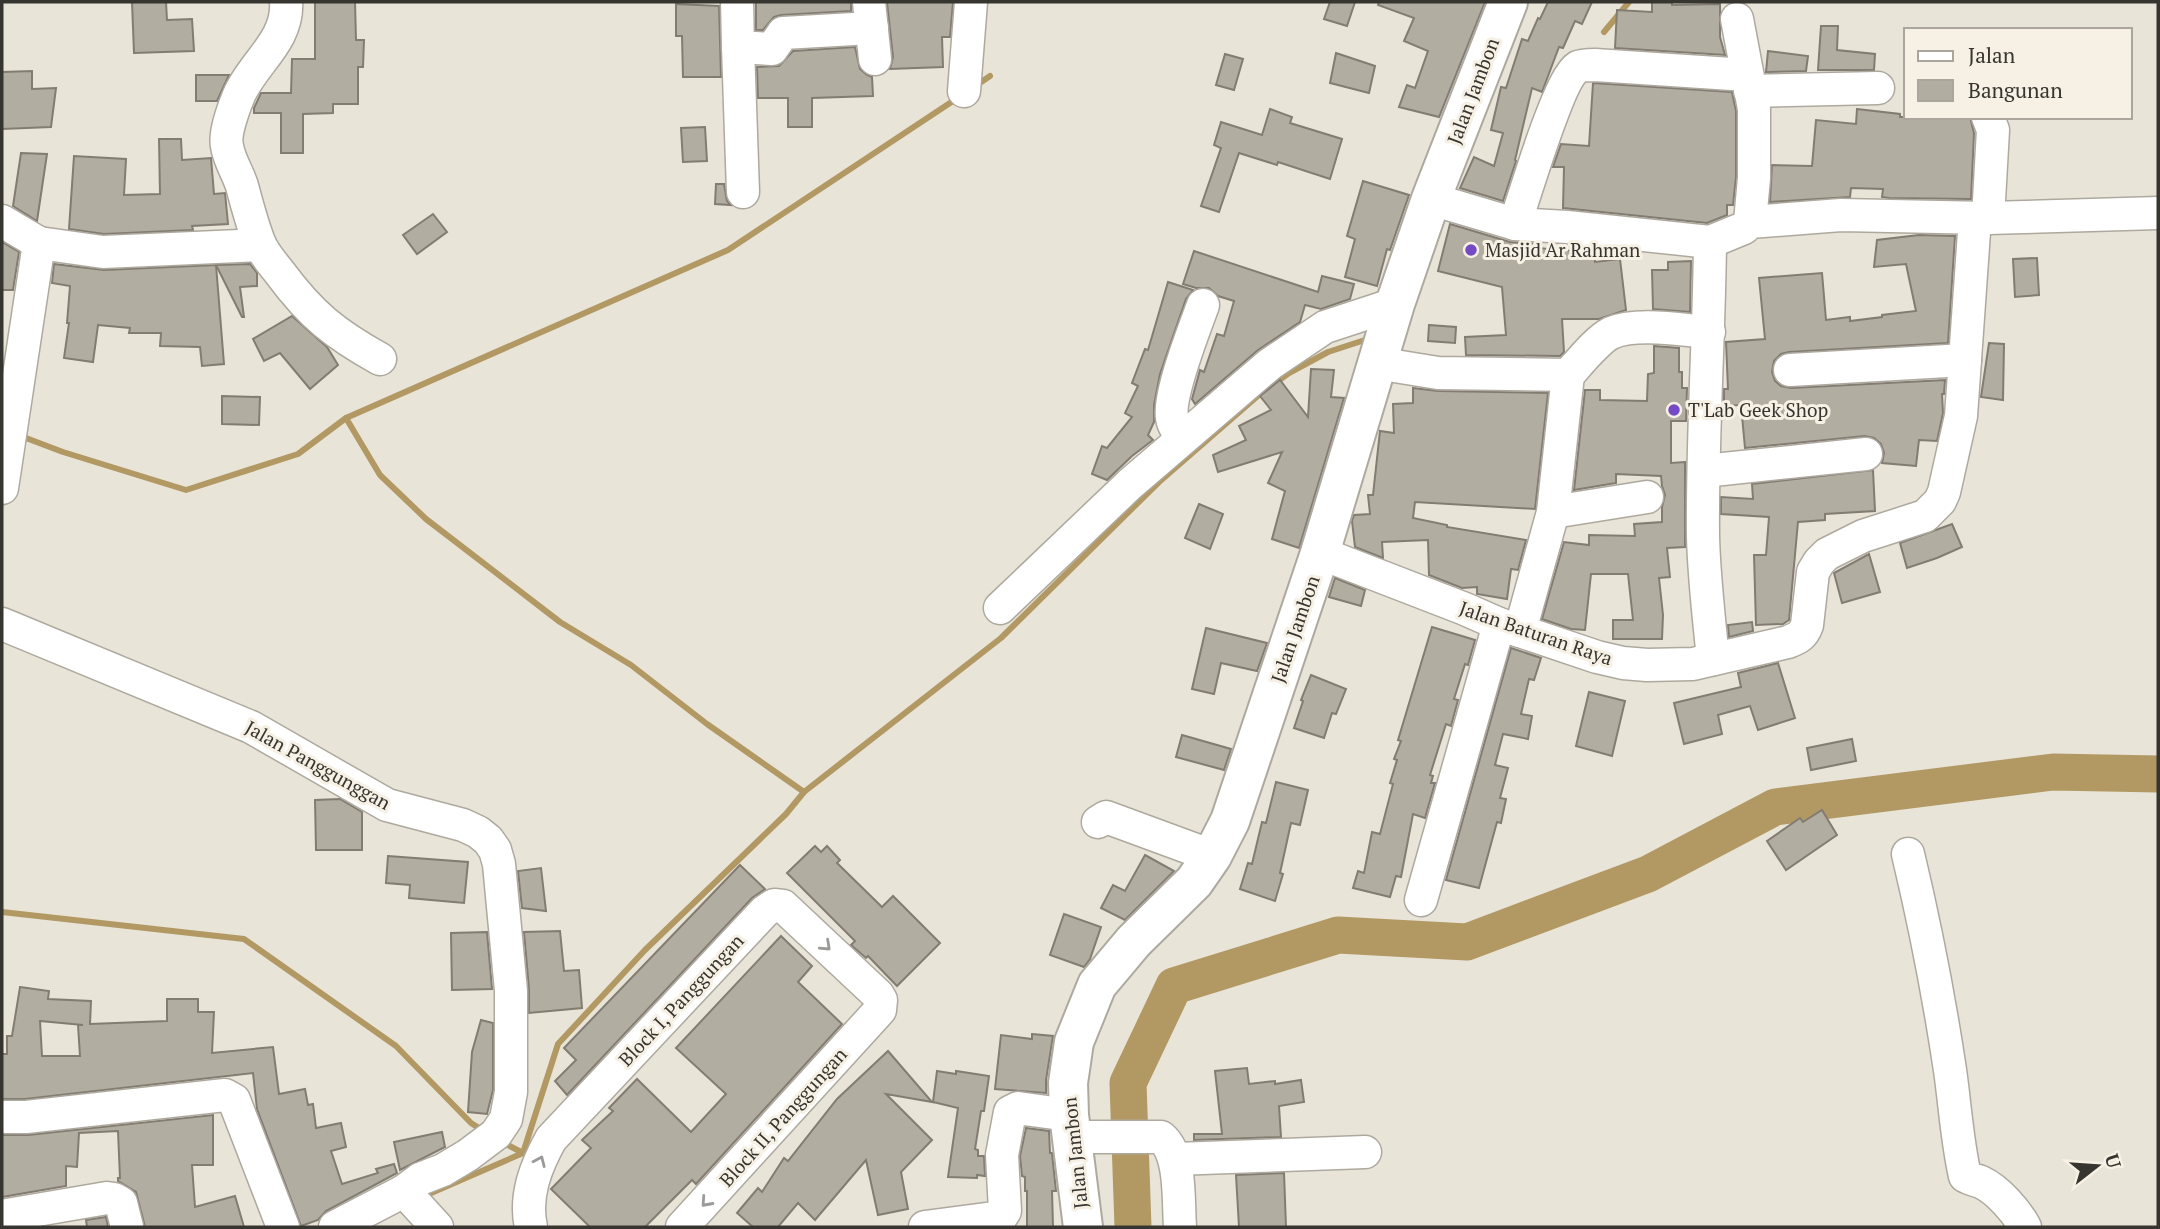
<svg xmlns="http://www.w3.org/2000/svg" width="2160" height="1229" font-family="'PT Serif',serif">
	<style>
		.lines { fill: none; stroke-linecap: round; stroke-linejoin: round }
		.stream { stroke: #b29964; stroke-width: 6 }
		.river { stroke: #b29964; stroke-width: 37 }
		.building { fill: #b2ada1; stroke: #827c72; stroke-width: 2; fill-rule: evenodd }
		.minor-casing { stroke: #aea99e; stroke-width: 35 }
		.major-casing { stroke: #aea99e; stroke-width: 42 }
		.minor { stroke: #fff; stroke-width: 32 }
		.major { stroke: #fff; stroke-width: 38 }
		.oneway { stroke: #9b9a98 }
		.poi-dot { fill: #744bc4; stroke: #f7f1e5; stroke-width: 2.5 }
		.labels { text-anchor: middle; stroke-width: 6; stroke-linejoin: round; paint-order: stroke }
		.street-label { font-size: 19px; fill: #373530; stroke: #f7f1e5 }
		.poi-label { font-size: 19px; fill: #373530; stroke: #f7f1e5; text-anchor: start }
	</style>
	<rect width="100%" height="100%" fill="#e9e4d8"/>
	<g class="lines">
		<g class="stream">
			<polyline points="1604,32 1629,2"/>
			<polyline points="974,87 990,76"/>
			<polyline points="18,435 63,452 186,490 298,454 346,418"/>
			<polyline points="804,792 707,724 631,665 560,622 426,519 380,475 346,418 728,250 959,97"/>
			<polyline points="2,912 244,939 396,1046 471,1123 482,1130"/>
			<polyline points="504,1143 523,1153"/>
			<polyline points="523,1153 558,1044 645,950 786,814 804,792 1001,638 1159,482 1260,394 1289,373 1328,352 1371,338"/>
			<polyline points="422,1197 523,1153"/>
		</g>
		<polyline class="river" points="1133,1227 1128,1083 1174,986 1338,935 1467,942 1648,874 1775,807 2053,772 2158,774"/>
	</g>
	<g class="building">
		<polygon points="132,2 166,2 167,20 192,19 194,51 134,53"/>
		<polygon points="315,2 355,2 356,40 364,40 363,67 358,67 358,104 333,104 333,113 303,114 303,153 281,153 281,113 254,113 254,108 261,93 291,93 292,59 315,59"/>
		<polygon points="756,2 851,2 851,11 781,15 774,17 763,30 756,30"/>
		<polygon points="887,2 953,2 950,37 942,37 943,67 890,69 893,57"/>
		<polygon points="1330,2 1355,2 1347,26 1324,19"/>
		<polygon points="1379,2 1485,2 1439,117 1399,107 1407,85 1415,88 1428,51 1404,41 1414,18 1378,5"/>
		<polygon points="1548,2 1592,2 1582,24 1575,21 1563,48 1559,47 1542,92 1532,88 1515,160 1516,161 1503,201 1460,188 1474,157 1494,166 1503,133 1491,130 1501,87 1506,88 1522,39 1528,41 1538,18 1540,19"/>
		<polygon points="1652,2 1672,2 1672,5 1720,4 1720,37 1725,55 1615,48 1617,10 1652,12"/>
		<polygon points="676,4 719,6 721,77 683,77 682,36 676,36"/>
		<polygon points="1821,26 1838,26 1837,50 1875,54 1874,70 1818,70"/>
		<polygon points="855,47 860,69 867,75 872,77 873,96 812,98 812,127 788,127 788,98 758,98 757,67 779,66 793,51"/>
		<polygon points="1768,51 1808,56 1806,71 1766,72"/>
		<polygon points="1336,53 1375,66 1369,93 1330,83"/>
		<polygon points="1225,54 1243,59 1234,90 1216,85"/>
		<polygon points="32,71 32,89 56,88 51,127 2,129 2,72"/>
		<polygon points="196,75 229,75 217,101 196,101"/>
		<polygon points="1593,83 1732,92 1736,111 1736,177 1733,205 1727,205 1727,215 1707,223 1563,208 1564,167 1553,167 1561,144 1589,146"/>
		<polygon points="1270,109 1292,117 1290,123 1342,139 1330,179 1278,162 1277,165 1239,153 1219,212 1201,206 1221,148 1214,145 1221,122 1262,135"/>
		<polygon points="1857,109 1900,114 1900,117 1970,117 1974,133 1971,199 1889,198 1882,197 1883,189 1851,188 1850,197 1770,202 1772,165 1812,166 1816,120 1856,124"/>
		<polygon points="705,127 707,161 683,162 681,128"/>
		<polygon points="159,139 181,139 182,160 211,158 214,194 225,193 228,224 192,226 193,230 104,234 69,229 74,156 126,159 124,195 160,194"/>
		<polygon points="21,153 47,154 37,221 13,206"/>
		<polygon points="1363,181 1409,195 1390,250 1387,249 1377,286 1345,277 1355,239 1347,236"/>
		<polygon points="716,184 724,184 727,201 731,205 715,204"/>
		<polygon points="433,214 447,232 417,254 403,235"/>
		<polygon points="1450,224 1510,242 1541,244 1540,248 1563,251 1594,248 1595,262 1620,259 1626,310 1599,319 1562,319 1564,352 1560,356 1466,355 1465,337 1506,335 1502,287 1438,271"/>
		<polygon points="1919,235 1955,236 1948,343 1789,352 1781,354 1774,361 1772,372 1775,381 1781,386 1791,388 1945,380 1944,394 1942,394 1943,413 1937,441 1919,440 1916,466 1882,463 1884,453 1881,444 1874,438 1865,436 1745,448 1741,405 1724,406 1724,389 1728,389 1726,342 1765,339 1759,278 1822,273 1826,320 1850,317 1850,321 1882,317 1882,315 1916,311 1906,264 1874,267 1877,240"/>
		<polygon points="2,242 19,252 13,290 2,290"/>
		<polygon points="1194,251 1318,292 1322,276 1354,284 1350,299 1321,309 1305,305 1300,322 1258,350 1195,404 1192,399 1200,370 1204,372 1217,334 1224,336 1234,301 1218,296 1209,288 1196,288 1183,284"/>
		<polygon points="2037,258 2039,295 2015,297 2013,259"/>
		<polygon points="1691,261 1690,312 1653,309 1652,270 1668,270 1668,262"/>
		<polygon points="54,264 104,270 216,265 224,364 202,366 200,347 160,346 161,333 129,333 130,328 98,325 93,362 64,358 69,323 67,323 70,286 52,283"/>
		<polygon points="250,264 257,273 257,286 240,287 244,317 242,317 216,265"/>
		<polygon points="1168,282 1193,290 1186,299 1160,374 1154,405 1154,422 1148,435 1153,440 1132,456 1107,480 1092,474 1102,446 1107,448 1132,417 1125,413 1138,386 1132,383 1145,349 1148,350"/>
		<polygon points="292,316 327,347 338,365 310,389 280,353 264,361 253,339"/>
		<polygon points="1429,325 1456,327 1455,343 1428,341"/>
		<polygon points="1989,343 2004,344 2003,400 1981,397"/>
		<polygon points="1654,346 1679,348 1679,372 1682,372 1682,388 1687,388 1686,421 1671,421 1671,463 1685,462 1685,547 1667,548 1670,577 1659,578 1663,615 1662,639 1613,639 1613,620 1633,620 1628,574 1591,574 1585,630 1571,629 1542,619 1564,542 1589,545 1589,535 1635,536 1634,524 1662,522 1662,507 1665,495 1662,486 1661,476 1616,474 1616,483 1574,490 1585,390 1600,390 1600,400 1647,401 1648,374 1654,373"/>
		<polygon points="1311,369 1334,370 1331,397 1344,398 1299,548 1272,539 1285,491 1268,483 1282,452 1218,472 1213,455 1246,440 1239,426 1271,410 1260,396 1280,380 1308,417"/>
		<polygon points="1413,388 1438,391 1548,393 1535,509 1415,502 1413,518 1447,525 1447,527 1526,540 1518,570 1511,569 1507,599 1477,594 1477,587 1462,588 1429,575 1428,540 1382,542 1383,558 1355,547 1352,521 1354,515 1370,514 1368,495 1373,495 1380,431 1394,433 1393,404 1413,403"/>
		<polygon points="222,396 260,397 259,425 222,424"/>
		<polygon points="1873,470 1875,511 1825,514 1825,520 1798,522 1789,620 1783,624 1756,625 1754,555 1766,555 1769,517 1721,514 1721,497 1753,499 1752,484"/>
		<polygon points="1199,504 1223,514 1210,549 1185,538"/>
		<polygon points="1952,524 1962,547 1937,558 1907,568 1900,543"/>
		<polygon points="1869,554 1880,592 1842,603 1834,573"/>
		<polygon points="1335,578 1365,590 1361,606 1329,597"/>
		<polygon points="1752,622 1753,631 1729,637 1728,625"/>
		<polygon points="1432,627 1475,640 1468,665 1465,664 1454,699 1458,700 1451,726 1446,724 1430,775 1433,776 1431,783 1435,783 1425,818 1413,814 1401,877 1396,876 1390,897 1353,888 1358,871 1364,873 1372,832 1380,834 1393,784 1390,783 1397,760 1394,759 1401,741 1398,740"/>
		<polygon points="1206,628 1267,643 1257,671 1221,663 1214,694 1192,689"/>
		<polygon points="1511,648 1541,658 1534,680 1529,679 1521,714 1532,716 1528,739 1503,734 1495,765 1508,768 1500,798 1506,799 1501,823 1497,822 1479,888 1446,880"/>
		<polygon points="1778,663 1795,718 1758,730 1750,706 1718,715 1722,734 1684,744 1674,703 1741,687 1738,673"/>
		<polygon points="1311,675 1346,689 1336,714 1332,713 1324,738 1294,728 1303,701 1301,700"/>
		<polygon points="1589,692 1625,701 1612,756 1576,746"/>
		<polygon points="1182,735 1231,749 1224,770 1176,757"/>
		<polygon points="1852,739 1856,761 1811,770 1807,748"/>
		<polygon points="1276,782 1308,790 1300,825 1291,823 1280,873 1283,874 1275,901 1240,889 1248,863 1252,864 1262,822 1266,823"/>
		<polygon points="340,799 362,812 362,850 316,850 315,800"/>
		<polygon points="1822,810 1837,835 1786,870 1767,841 1800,818 1803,822"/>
		<polygon points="815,846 821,852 827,846 840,860 837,863 882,907 893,896 940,943 897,986 868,956 866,958 851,945 855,941 787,873"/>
		<polygon points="1145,855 1174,871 1125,920 1101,908 1113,885 1125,891"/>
		<polygon points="388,856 468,862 464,903 409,898 410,885 386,883"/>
		<polygon points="740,865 765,889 752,898 567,1095 555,1081 576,1060 564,1048"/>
		<polygon points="541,868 546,911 522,908 518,871"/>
		<polygon points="1064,914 1101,927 1090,959 1084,967 1050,955"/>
		<polygon points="560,931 564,971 579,970 582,1008 529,1013 529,989 524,932"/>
		<polygon points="487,932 492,989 452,990 451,933"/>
		<polygon points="781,936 812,966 798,982 842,1024 696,1184 692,1180 645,1227 590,1227 551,1189 591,1148 582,1140 613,1111 609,1108 637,1079 691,1132 726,1094 676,1048"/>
		<path d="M 20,987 L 49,991 L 48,999 L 91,1001 L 90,1024 L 167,1021 L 167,999 L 198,999 L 198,1012 L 214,1012 L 212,1053 L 273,1047 L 279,1094 L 305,1089 L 308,1105 L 313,1104 L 316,1128 L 341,1123 L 346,1147 L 331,1151 L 342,1184 L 378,1173 L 376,1169 L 394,1164 L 397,1173 L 326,1211 L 318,1220 L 301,1226 L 257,1109 L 253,1073 L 25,1099 L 2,1099 L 2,1054 L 7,1054 L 7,1036 L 12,1036 ZM 40,1021 L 83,1025 L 78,1025 L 80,1056 L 42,1056 Z"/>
		<polygon points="481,1020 493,1023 493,1090 487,1114 468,1112 472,1052"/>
		<polygon points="1032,1034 1053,1036 1046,1080 1046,1093 995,1089 1001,1035 1032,1039"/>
		<polygon points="888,1051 932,1102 886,1094 932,1140 901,1172 908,1209 878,1215 866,1160 815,1220 798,1203 778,1227 753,1227 737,1213 758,1188 762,1192 784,1158 788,1161 837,1099"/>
		<polygon points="1247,1068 1249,1084 1275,1081 1275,1084 1301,1080 1304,1102 1279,1106 1281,1137 1194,1140 1194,1134 1222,1134 1215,1071"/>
		<polygon points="937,1071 956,1074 956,1071 989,1076 984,1111 981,1111 975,1149 978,1150 978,1156 984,1156 985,1176 977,1175 977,1178 948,1177 958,1108 933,1102"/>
		<polygon points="213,1115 213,1165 192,1165 195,1207 235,1196 244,1227 145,1227 136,1192 118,1181 118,1178 120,1178 118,1131 79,1133 77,1167 66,1166 66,1186 2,1197 2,1135 28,1135"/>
		<polygon points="1026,1128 1049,1131 1050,1153 1052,1153 1056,1191 1052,1191 1053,1227 1027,1227 1027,1191 1025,1191 1025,1177 1022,1176 1020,1156"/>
		<polygon points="442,1132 445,1147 400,1170 394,1142"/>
		<polygon points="1284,1173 1286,1227 1239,1227 1236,1175"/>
		<polygon points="106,1217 108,1227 87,1227 86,1220"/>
	</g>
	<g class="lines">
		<defs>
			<g id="minor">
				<path d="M 286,2 C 289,40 253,63 239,95 C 234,107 224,134 227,146 C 229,160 238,173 242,186 C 247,205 252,224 259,242 C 263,253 273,264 280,273 C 311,315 335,334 380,359"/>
				<polyline points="737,2 738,47 772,49 783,33 872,28"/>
				<polyline points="869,2 875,59"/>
				<polyline points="1737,19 1754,109 1754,178 1750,222"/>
				<polyline points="738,47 743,192"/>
				<polyline points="964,91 971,2"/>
				<polyline points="1750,91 1878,88"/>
				<polyline points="1431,199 1515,224 1567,227 1710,242 1744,228 1750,222 1841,215 1988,218 2158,213"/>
				<polyline points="1988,218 1993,130 1988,117"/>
				<polyline points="2,221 39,243 2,488"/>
				<path d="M 1515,224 C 1524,198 1559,78 1578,67 C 1582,65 1590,65 1595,65 L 1747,75"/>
				<path d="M 1710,242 C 1709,340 1702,438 1703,536 C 1704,578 1709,618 1713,659"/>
				<polyline points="39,243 103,252 260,245"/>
				<path d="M 1376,363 L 1438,373 L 1568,375 C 1579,363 1597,340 1611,333 C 1636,322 1682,330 1709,332"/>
				<polyline points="1790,370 1965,360"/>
				<path d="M 1182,438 C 1178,432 1173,426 1172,418 C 1168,395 1194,330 1203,305"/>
				<polyline points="1704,471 1866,454"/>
				<polyline points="1553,512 1647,497"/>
				<path d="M 1320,553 L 1465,609 L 1499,624 L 1597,657 L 1623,663 L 1647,665 L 1693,664 L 1788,642 C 1798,638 1803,636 1807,625 L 1813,572 L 1819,562 L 1827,554 L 1863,536 L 1925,516 L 1940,501 L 1944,492 L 1961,416 L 1975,218"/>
				<polyline points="1000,608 1130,484 1270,364 1325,327 1395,304"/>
				<polyline points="2,624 251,727 387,805 463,825 478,832 488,840 495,850 499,864 511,991 511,1092 506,1119 496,1134 468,1155 443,1170 420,1179 404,1191 335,1227"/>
				<polyline points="1520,631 1553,512 1568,375"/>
				<polyline points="1098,822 1106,817 1212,856"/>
				<path d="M 1908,854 C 1925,925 1939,997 1950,1070 C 1955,1105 1957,1141 1965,1176 C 1970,1179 1975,1180 1981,1182 C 1998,1190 2016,1211 2025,1227"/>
				<polyline points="1421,900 1499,624"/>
				<polyline points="2,1117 26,1117 225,1095 234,1100 283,1227"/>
				<path d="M 1071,1137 L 1161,1137 C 1182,1154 1178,1202 1180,1227"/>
				<polyline points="1175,1159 1365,1152"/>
				<polyline points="404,1191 437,1227"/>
				<polyline points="2,1216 107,1198 114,1199 121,1203 127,1227"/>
				<path d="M 531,1227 C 524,1196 536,1166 551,1139 L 765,911 L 774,905 L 783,906 L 878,995 L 881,1000 L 880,1010 L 682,1227"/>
				<polyline points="925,1227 1001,1217 1005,1211 1002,1155 1010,1112 1018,1108 1069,1115"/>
			</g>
			<polyline id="major" points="1083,1227 1069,1115 1068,1083 1074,1042 1097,985 1134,941 1194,882 1212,856 1230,821 1320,553 1395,304 1431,199 1508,2"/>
		</defs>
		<use href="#minor" class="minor-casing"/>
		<use href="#major" class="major-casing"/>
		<use href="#minor" class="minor"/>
		<use href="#major" class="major"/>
	</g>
	<defs><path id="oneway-chevron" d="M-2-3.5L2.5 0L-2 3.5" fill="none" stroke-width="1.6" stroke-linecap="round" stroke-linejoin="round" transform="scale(1.75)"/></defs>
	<g class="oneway">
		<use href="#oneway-chevron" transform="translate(826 946) rotate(43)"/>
		<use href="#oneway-chevron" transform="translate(540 1161) rotate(-66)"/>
		<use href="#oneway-chevron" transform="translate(706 1202) rotate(132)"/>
	</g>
	<g class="poi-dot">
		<circle cx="1471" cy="250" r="7"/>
		<circle cx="1674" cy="410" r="7"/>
	</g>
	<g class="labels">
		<g class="street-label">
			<text transform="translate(1473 91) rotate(-69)" y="7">Jalan Jambon</text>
			<text transform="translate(1295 629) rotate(-71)" y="7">Jalan Jambon</text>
			<text transform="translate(1536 633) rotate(19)" y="7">Jalan Baturan Raya</text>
			<text transform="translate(318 765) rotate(29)" y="7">Jalan Panggunggan</text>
			<text transform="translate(681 1000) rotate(-47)" y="7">Block I, Panggungan</text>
			<text transform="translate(783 1117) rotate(-48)" y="7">Block II, Panggungan</text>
			<text transform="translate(1075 1153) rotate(-96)" y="7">Jalan Jambon</text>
		</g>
		<g class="poi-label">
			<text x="1485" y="257">Masjid Ar Rahman</text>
			<text x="1688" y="417">T'Lab Geek Shop</text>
		</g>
	</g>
	<rect width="2160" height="1229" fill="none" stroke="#373530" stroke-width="7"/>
	<rect x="1904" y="28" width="228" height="91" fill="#f7f1e5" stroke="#aaa69d" stroke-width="2"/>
	<rect x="1918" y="51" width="35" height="10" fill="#ffffff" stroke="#aaa69d" stroke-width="2"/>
	<text x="1968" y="63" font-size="21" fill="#373530">Jalan</text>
	<rect x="1918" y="80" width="35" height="21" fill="#b2ada1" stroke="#aaa69d" stroke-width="2"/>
	<text x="1968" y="98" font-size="21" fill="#373530">Bangunan</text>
	<g transform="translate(2097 1166) rotate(73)" stroke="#f7f1e5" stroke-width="5" paint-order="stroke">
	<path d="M0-5L12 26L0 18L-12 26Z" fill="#373530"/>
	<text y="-10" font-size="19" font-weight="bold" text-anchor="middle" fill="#373530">U</text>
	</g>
</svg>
